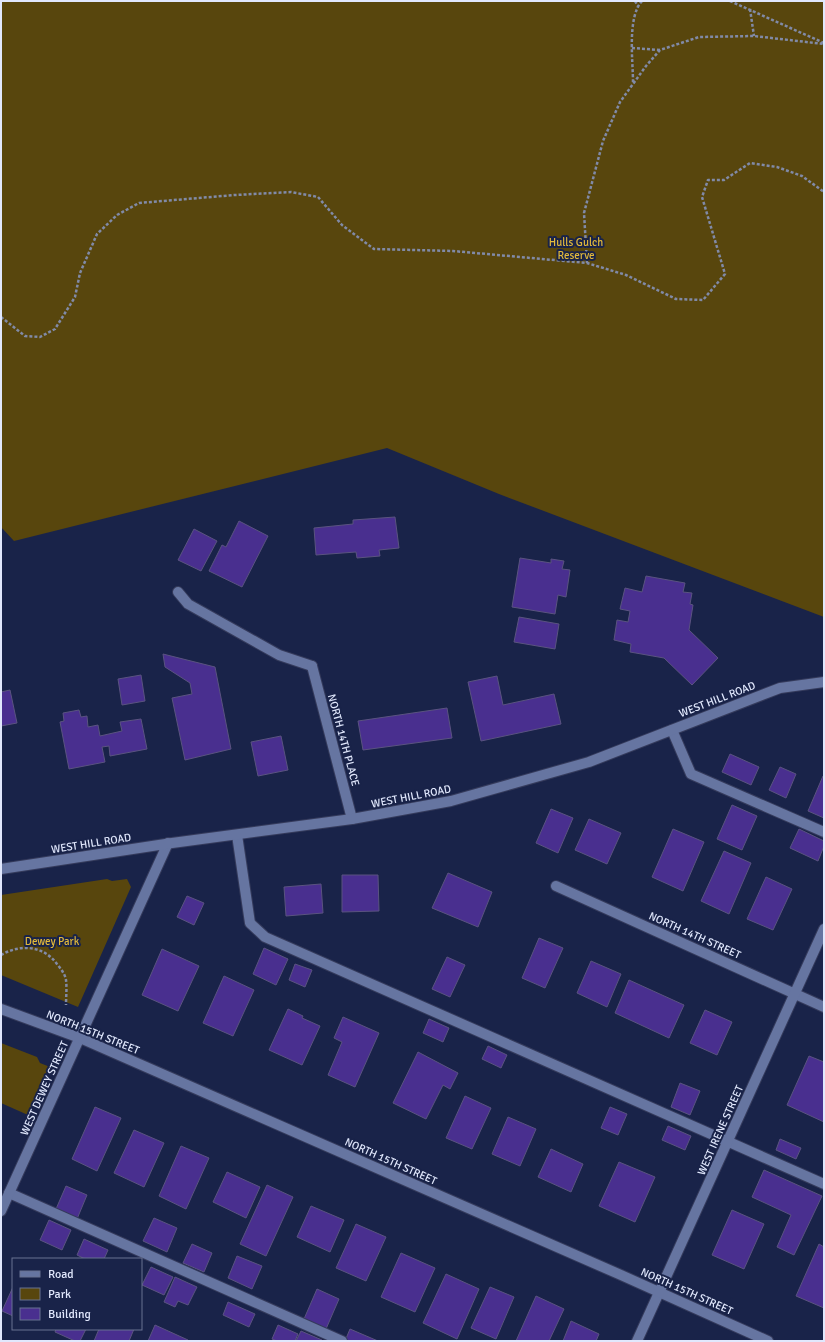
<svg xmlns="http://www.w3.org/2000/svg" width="825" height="1342" font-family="Signika,sans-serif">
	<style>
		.green { fill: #58460d }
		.building { fill: #492f8f; stroke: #5a5380 }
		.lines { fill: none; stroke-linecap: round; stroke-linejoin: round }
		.lane-casing { stroke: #353b5c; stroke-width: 12 }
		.street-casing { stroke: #353b5c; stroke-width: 12 }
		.secondary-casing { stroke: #353b5c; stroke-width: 12 }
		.path { stroke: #818aa7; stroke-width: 2.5; stroke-dasharray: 3 2; stroke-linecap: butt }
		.lane { stroke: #6675a1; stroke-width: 10 }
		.street { stroke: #6675a1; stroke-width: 10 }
		.secondary { stroke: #6675a1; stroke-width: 10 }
		.labels { text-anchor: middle; stroke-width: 4; stroke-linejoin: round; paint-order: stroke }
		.park-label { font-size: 11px; fill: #e2b93b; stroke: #192349 }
		.street-label { font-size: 11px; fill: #e1e8fd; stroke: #192349 }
	</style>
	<rect width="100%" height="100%" fill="#192349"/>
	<g class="green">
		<polygon points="1,1 824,1 824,617 499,494 387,448 14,541 1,527"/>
		<polygon points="107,879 112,881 127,879 131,887 78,1007 1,975 1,895"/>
		<polygon points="1,1043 37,1057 40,1063 50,1067 28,1115 1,1103"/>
	</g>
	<g class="building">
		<polygon points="395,517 399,548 379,550 380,556 357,558 356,552 316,555 314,528 353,524 353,520"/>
		<polygon points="239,521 268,536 242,587 209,571 222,545 226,547"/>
		<polygon points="194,529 217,541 201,571 178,560"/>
		<polygon points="520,558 551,563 551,559 564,561 562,569 570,570 566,597 558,595 555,614 512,607"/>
		<polygon points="646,576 685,583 683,592 692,593 690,604 693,605 689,630 718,658 692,685 664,658 630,652 631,644 614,640 617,620 628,622 630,611 620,609 625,588 642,592"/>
		<polygon points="519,617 559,624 555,649 514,642"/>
		<polygon points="163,654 215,667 231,749 185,760 172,698 192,694 190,683 165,667"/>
		<polygon points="141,675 145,701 122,705 118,679"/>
		<polygon points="497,676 503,705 554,694 561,724 481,741 468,682"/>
		<polygon points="10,690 17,723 1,726 1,692"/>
		<polygon points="447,708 452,738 363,750 358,721"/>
		<polygon points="79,710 81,717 87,716 88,727 98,725 100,736 122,731 120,722 141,719 147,749 110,756 109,746 102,747 105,762 69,769 60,722 64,721 63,713"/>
		<polygon points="281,736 288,770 258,776 251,742"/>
		<polygon points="730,754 759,767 751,785 722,772"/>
		<polygon points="780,767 796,774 786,798 769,790"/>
		<polygon points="823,776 824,776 824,818 808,811"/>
		<polygon points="732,805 757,816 742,850 717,839"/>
		<polygon points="551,809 573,818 558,853 536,843"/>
		<polygon points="589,819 621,833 607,864 575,850"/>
		<polygon points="673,829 704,842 683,891 652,877"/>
		<polygon points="799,829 824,841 824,846 818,861 790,848"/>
		<polygon points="724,851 751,863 729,914 701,901"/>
		<polygon points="448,873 492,892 478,927 432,908"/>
		<polygon points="342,875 378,875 379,911 342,912"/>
		<polygon points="766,877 792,889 773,930 747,919"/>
		<polygon points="321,884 323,913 286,916 284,887"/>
		<polygon points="187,896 204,903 194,925 177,917"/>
		<polygon points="539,938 563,948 545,988 522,978"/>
		<polygon points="264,948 288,959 276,985 253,974"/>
		<polygon points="162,949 199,966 178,1011 142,995"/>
		<polygon points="447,957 465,965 450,997 432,989"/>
		<polygon points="591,961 621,974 607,1007 577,993"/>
		<polygon points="295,964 312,970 305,987 289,980"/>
		<polygon points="224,976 254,990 233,1036 203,1023"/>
		<polygon points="629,980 684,1005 669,1038 615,1013"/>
		<polygon points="288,1009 303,1016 302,1018 320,1026 302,1065 269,1050"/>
		<polygon points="705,1010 732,1022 717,1055 690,1043"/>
		<polygon points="343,1017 379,1033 355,1087 328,1075 342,1042 334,1038"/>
		<polygon points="429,1019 449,1028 443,1042 423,1033"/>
		<polygon points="488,1046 507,1055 501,1068 482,1059"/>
		<polygon points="418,1052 458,1073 450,1089 443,1085 426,1119 393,1103"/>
		<polygon points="809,1056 824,1062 824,1122 787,1105"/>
		<polygon points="680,1083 700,1091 690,1115 671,1107"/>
		<polygon points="465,1096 491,1108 472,1149 446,1138"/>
		<polygon points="95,1107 121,1118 97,1171 72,1159"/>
		<polygon points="610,1107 627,1114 618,1135 601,1128"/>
		<polygon points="508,1117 536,1129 520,1166 492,1154"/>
		<polygon points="668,1126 691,1136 685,1150 662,1140"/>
		<polygon points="134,1130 164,1143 144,1187 114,1173"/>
		<polygon points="780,1139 801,1148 796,1159 776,1150"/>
		<polygon points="181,1146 209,1158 186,1209 159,1196"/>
		<polygon points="551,1149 583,1164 571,1192 538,1177"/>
		<polygon points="619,1162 655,1177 635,1222 599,1206"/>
		<polygon points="764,1170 822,1196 794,1255 777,1247 791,1215 752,1197"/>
		<polygon points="227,1172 260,1187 246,1218 213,1202"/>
		<polygon points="267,1185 293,1197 266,1256 240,1244"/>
		<polygon points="66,1186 87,1195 77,1219 56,1209"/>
		<polygon points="311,1206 344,1220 330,1252 297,1237"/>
		<polygon points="732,1210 764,1224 744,1269 712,1255"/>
		<polygon points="154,1218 177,1228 167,1252 143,1241"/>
		<polygon points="49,1220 71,1230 62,1250 40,1240"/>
		<polygon points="356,1224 386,1237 366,1281 336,1268"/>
		<polygon points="84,1239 108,1250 104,1259 85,1259 77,1255"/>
		<polygon points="192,1244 212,1253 204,1272 183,1263"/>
		<polygon points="819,1244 824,1247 824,1308 796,1296"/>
		<polygon points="401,1253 435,1268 415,1312 381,1297"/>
		<polygon points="237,1256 262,1266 252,1289 228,1278"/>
		<polygon points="151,1267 173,1277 164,1295 142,1285"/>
		<polygon points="446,1274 479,1289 457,1339 423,1323"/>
		<polygon points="175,1277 197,1287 188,1305 178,1301 175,1307 164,1302"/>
		<polygon points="13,1287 13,1316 2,1311"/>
		<polygon points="490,1287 514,1297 496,1339 471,1328"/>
		<polygon points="317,1289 339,1299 326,1329 304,1319"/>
		<polygon points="536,1296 564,1309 549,1341 516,1341"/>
		<polygon points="228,1302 255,1314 249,1327 223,1315"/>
		<polygon points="571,1321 599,1334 596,1341 563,1341"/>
		<polygon points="155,1325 188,1340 187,1341 148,1341"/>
		<polygon points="278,1325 298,1334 295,1341 277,1341 272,1339"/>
		<polygon points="56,1329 86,1329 80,1341 75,1341 55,1332"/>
		<polygon points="99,1329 134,1329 129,1341 94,1341"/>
		<polygon points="350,1329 378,1341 345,1341"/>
		<polygon points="301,1331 322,1340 321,1341 296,1341"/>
	</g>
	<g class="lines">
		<defs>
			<g id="lane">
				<polyline points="178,592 188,604 279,655 312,666"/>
				<polyline points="672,730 691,774 824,832"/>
				<polyline points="237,835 250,923 265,937 824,1184"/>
				<polyline points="9,1193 342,1341"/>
			</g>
			<g id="street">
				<polyline points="312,666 352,819"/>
				<polyline points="556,886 824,1007"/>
				<polyline points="1,1211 168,843"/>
				<polyline points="637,1341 824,929"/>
			</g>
			<g id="secondary">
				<polyline points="1,869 172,843 352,819 451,801 589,762 780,688 824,682"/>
				<polyline points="1,1009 80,1038 621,1275 768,1341"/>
			</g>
		</defs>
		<use href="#lane" class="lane-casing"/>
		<use href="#street" class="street-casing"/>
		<use href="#secondary" class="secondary-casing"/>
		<g class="path">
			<polyline points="635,1 638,6"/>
			<polyline points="730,1 824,43"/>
			<polyline points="750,9 754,36"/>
			<polyline points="632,48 660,50"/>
			<path d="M 633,82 C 633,61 627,17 642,1"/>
			<polyline points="587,263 584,213 603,141 620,102 646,66 660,50 699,37 754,36 824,44"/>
			<polyline points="1,317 25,336 40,337 55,329 75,297 80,273 97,234 117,215 139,203 235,195 291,192 318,197 342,225 374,249 453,251 587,263 626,275 676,299 703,300 725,274 702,197 708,180 724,180 750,163 777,167 802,176 824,192"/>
			<path d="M 1,955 C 20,944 43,945 57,964 C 61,969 65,974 66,980 C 67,988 66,997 66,1005"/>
		</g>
		<use href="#lane" class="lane"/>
		<use href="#street" class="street"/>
		<use href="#secondary" class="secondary"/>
	</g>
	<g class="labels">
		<g class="park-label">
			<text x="576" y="246">Hulls Gulch<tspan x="576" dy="13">Reserve</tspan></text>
			<text x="52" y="945">Dewey Park</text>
		</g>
		<g class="street-label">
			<text transform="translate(717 699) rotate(-21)" y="4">WEST HILL ROAD</text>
			<text transform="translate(344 740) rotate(75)" y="4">NORTH 14TH PLACE</text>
			<text transform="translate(411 796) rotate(-11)" y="4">WEST HILL ROAD</text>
			<text transform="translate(91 843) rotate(-9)" y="4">WEST HILL ROAD</text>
			<text transform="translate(695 935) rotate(24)" y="4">NORTH 14TH STREET</text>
			<text transform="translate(93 1032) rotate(22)" y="4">NORTH 15TH STREET</text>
			<text transform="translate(44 1088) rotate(-66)" y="4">WEST DEWEY STREET</text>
			<text transform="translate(720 1130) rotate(-66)" y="4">WEST IRENE STREET</text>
			<text transform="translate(391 1161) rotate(24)" y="4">NORTH 15TH STREET</text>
			<text transform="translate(687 1291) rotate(24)" y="4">NORTH 15TH STREET</text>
		</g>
	</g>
	<rect width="825" height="1342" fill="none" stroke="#e1e8fd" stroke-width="4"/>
	<rect x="12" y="1258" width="130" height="72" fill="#192349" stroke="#697291"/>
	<rect x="20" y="1271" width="20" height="6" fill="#6675a1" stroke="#697291"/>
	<text x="48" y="1278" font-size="12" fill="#e1e8fd">Road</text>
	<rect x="20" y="1288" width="20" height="12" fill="#58460d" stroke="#697291"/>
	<text x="48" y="1298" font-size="12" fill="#e1e8fd">Park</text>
	<rect x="20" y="1308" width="20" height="12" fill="#492f8f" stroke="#697291"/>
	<text x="48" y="1318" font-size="12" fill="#e1e8fd">Building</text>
</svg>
